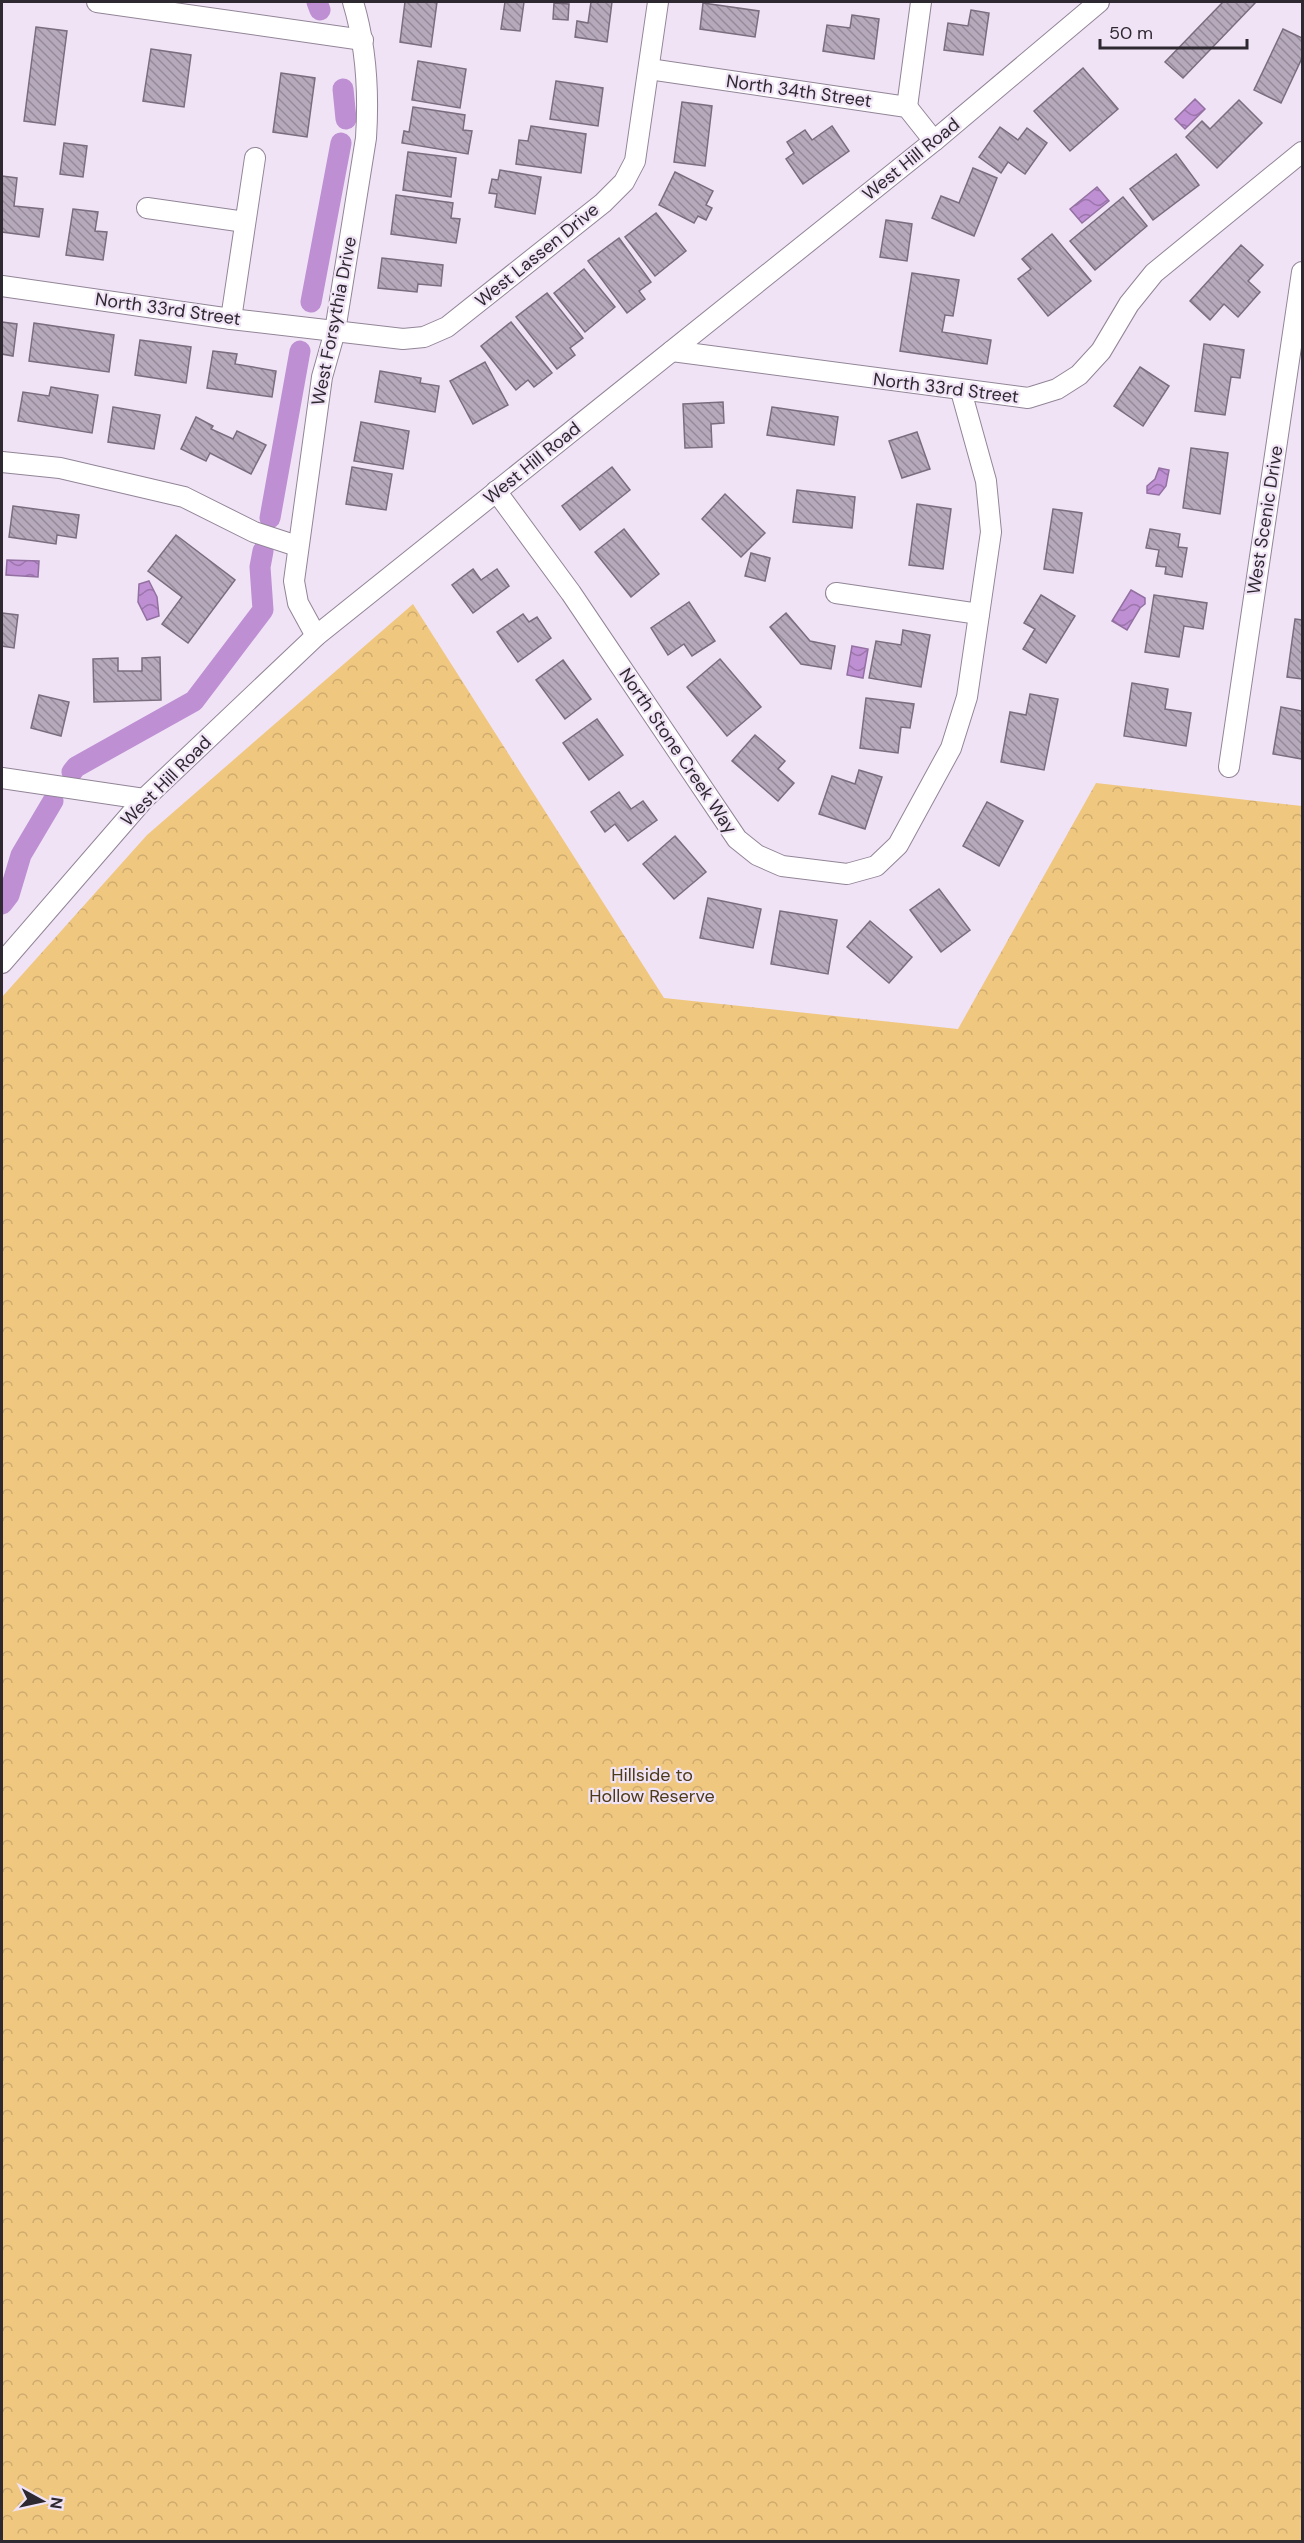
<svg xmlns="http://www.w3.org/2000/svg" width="1304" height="2543" font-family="'DM Sans',sans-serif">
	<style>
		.park { fill: url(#park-crowns) }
		.water { fill: url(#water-waves); stroke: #9370a1; stroke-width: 1.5 }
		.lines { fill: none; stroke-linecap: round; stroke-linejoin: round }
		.canal { stroke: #be8fd2; stroke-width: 21 }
		.building { fill: url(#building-back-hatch); stroke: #796d7e; stroke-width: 1.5 }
		.minor-casing { stroke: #928597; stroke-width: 22 }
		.minor { stroke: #fff; stroke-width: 20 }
		.labels { text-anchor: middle; stroke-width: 4.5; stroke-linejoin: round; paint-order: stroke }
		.street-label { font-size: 18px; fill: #2e2930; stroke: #f0e3f6 }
		.park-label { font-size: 18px; fill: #4c3a18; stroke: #f0e3f6 }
	</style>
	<defs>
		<pattern id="park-crowns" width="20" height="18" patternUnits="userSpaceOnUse" patternTransform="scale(1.5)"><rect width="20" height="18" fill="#f0c77f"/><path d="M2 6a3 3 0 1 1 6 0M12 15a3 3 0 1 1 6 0" fill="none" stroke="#ceab6e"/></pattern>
		<pattern id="water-waves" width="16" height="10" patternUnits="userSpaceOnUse" patternTransform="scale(1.5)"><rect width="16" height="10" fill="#be8fd2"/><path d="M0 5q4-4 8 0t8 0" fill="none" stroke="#9b75ab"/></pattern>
		<pattern id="building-back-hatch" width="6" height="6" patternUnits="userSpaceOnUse" patternTransform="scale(1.5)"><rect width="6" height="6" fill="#b5a9bb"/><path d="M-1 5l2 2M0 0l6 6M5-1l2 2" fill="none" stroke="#948a98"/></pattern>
	</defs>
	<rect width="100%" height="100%" fill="#f0e3f6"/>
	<polygon class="park" points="413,604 664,998 958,1029 1096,783 1302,806 1302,2541 2,2541 2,997 147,835"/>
	<g class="water">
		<polygon points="1195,99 1205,109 1185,129 1175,119"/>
		<polygon points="1097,187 1109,201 1082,223 1070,209"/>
		<polygon points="1159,468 1169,470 1166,486 1159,495 1147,493 1147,486 1155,479"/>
		<polygon points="7,560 39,561 38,577 6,575"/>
		<polygon points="149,581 157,597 159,616 147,620 138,602 139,584"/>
		<polygon points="1131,590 1145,598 1145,604 1140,608 1127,630 1112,621"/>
		<polygon points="852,646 868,649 863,678 847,675"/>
	</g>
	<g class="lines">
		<g class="canal">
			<polyline points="317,2 320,10"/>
			<polyline points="343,89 346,119"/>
			<polyline points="311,302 341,143"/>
			<polyline points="270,518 300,351"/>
			<polyline points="72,772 76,767 194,701 263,610 260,567 263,551"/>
			<polyline points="2,904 9,895 21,855 53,801"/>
		</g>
	</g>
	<g class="building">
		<polygon points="405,2 437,2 431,47 400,42"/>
		<polygon points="505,2 524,2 520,31 501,29"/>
		<polygon points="591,2 612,2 607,42 575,37 577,21 588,23"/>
		<polygon points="1223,2 1256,2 1183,78 1165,62"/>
		<polygon points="554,3 569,4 568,20 553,19"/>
		<polygon points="703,3 759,11 755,37 700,29"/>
		<polygon points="971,10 989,13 983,55 944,50 948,23 968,26"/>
		<polygon points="852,15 879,19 874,59 823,51 827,25 850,28"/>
		<polygon points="36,27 67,31 55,125 24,121"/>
		<polygon points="1283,29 1302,38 1302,58 1281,103 1254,90"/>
		<polygon points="151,49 191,55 184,107 143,101"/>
		<polygon points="418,61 466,69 460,108 412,100"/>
		<polygon points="1083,68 1118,109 1070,151 1034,111"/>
		<polygon points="281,73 315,78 307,137 273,132"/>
		<polygon points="556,81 603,88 598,126 550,119"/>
		<polygon points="1239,100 1262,123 1217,168 1186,137 1202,121 1210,129"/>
		<polygon points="682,102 712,106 705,166 674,162"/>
		<polygon points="413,107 465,115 463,130 472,131 468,154 402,143 404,131 409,132"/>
		<polygon points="531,126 586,134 581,173 516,164 519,140 528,141"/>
		<polygon points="832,126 849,151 803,184 786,159 794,153 787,142 805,130 812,140"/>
		<polygon points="1000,127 1018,140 1027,128 1047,143 1025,174 1008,162 1001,173 979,157"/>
		<polygon points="64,143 87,146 83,177 60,174"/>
		<polygon points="408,152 456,158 451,197 403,190"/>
		<polygon points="1176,154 1199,185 1153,220 1130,189"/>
		<polygon points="973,168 997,178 974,236 932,218 941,196 959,203"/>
		<polygon points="500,170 541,177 535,214 495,207 497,194 489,193 492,179 498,180"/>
		<polygon points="675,172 713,191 706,205 712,208 706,220 698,216 694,223 659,205"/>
		<polygon points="2,176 17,178 14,206 43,209 39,237 2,232"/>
		<polygon points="396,195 453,203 451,218 460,219 456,243 391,234"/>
		<polygon points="1123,197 1147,226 1095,270 1070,241"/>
		<polygon points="73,209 98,212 95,231 107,232 103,260 66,255"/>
		<polygon points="656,213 686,251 655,276 625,237"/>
		<polygon points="886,220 912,224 907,261 880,257"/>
		<polygon points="1052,234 1091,281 1048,316 1018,279 1031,269 1022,259"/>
		<polygon points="619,238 651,282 639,291 645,299 627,313 588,261"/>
		<polygon points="1241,245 1263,265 1248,281 1260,292 1238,317 1224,304 1210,320 1190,301"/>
		<polygon points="382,258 443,265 441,286 418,284 417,292 378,288"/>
		<polygon points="584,269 615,307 585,332 554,293"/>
		<polygon points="912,273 959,280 953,316 945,315 942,332 991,340 987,364 900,351"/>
		<polygon points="547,293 583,338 570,348 575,355 557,369 516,317"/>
		<polygon points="2,322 17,324 13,356 2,354"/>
		<polygon points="511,322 552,373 534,387 528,380 516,390 481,346"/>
		<polygon points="34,323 114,335 109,372 29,361"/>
		<polygon points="140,340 191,347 186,383 135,375"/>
		<polygon points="1204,344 1244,350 1240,378 1231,377 1225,415 1195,411"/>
		<polygon points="213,351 237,354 235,364 276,371 272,397 207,388"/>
		<polygon points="485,362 508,405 473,424 450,381"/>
		<polygon points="1140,367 1169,386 1143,426 1114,406"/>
		<polygon points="380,371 421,378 420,383 439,386 435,412 375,402"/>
		<polygon points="51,387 98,395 92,433 18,421 23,392 49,396"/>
		<polygon points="723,402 724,423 711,424 712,447 685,448 683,404"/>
		<polygon points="113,407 160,415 154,449 108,442"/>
		<polygon points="772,407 838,417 834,445 767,435"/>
		<polygon points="196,417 213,426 211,429 233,439 237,431 266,445 251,474 210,453 206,461 181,449"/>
		<polygon points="361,422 409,431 403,469 354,461"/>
		<polygon points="917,432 930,469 902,478 889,441"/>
		<polygon points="1191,448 1228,453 1220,514 1183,508"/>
		<polygon points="352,467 392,474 386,510 346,504"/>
		<polygon points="612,467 630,490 580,530 562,506"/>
		<polygon points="797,490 855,497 852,528 793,522"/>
		<polygon points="725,494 765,533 741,557 702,519"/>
		<polygon points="917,504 951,509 943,569 909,565"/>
		<polygon points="13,506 79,515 76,538 57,535 56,544 9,537"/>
		<polygon points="1053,509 1082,513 1073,573 1044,569"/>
		<polygon points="624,529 659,574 631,597 595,552"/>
		<polygon points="1150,529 1180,534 1178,547 1187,548 1182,577 1165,574 1166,567 1156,566 1159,550 1146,548"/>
		<polygon points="176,535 235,580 188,643 162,624 182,597 148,571"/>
		<polygon points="751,553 770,558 765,581 745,576"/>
		<polygon points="473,569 481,580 497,569 509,586 473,613 452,585"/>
		<polygon points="1041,595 1075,616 1046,663 1023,649 1035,629 1024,623"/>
		<polygon points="1154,595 1207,603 1203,629 1184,626 1179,657 1145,652"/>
		<polygon points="689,602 715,641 692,656 684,644 668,655 651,628"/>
		<polygon points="2,613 18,615 14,648 2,646"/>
		<polygon points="786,613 810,641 835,646 831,669 801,664 770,627"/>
		<polygon points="523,614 529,622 537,617 551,638 518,662 497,632"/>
		<polygon points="1295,619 1302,620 1302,679 1287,677"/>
		<polygon points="903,630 930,635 921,687 869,678 876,641 901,645"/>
		<polygon points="160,657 161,700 94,702 93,659 118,658 118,671 142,671 142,658"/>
		<polygon points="720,659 761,707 727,736 687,687"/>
		<polygon points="563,660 591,699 565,719 536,680"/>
		<polygon points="1132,683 1168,689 1165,709 1191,713 1186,746 1124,736"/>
		<polygon points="1030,694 1058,699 1044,770 1001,762 1010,712 1026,715"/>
		<polygon points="39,695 69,702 61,736 31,728"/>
		<polygon points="866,698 914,704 910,728 901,727 898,753 860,748"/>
		<polygon points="1281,707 1302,711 1302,759 1273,754"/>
		<polygon points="597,719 623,755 589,780 563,743"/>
		<polygon points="755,735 785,761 778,769 794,783 778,801 732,761"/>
		<polygon points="859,770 882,777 865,829 819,814 832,776 855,784"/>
		<polygon points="619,792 631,809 643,801 657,820 628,841 615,824 605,832 591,812"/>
		<polygon points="987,802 1023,821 999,866 963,846"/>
		<polygon points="675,836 706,872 674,899 643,864"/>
		<polygon points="939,889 970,930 941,952 910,910"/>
		<polygon points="708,898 761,909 753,948 700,938"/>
		<polygon points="780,911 837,920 828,974 771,964"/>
		<polygon points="870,921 912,957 889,983 847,947"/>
	</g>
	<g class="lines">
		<defs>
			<g id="minor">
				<polyline points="97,2 363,40"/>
				<polyline points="649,69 907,107 934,141"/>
				<polyline points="907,107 921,2"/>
				<polyline points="147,208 245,222"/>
				<polyline points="2,286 231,319 403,339 424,337 447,327 603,203 624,182 635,161 658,2"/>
				<polyline points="231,319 255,158"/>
				<polyline points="672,351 1028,398 1057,389 1079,375 1101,351 1129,304 1154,273 1302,152"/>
				<polyline points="2,462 60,468 184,497 254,532 297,546"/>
				<polyline points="496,491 571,593 737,839 757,855 782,866 847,874 876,866 898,845 951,748 967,697 991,532 986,481 961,391"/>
				<polyline points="836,593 979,614"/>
				<path d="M 316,636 L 298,603 L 294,581 L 322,377 L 335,331 L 366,138 C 369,92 366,45 353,2"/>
				<polyline points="1229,767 1302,272"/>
				<polyline points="2,778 144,799"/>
				<polyline points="2,963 144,799 316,636 934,141 1099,2"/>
			</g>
		</defs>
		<use href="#minor" class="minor-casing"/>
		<use href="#minor" class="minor"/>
	</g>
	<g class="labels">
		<g class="street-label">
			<text transform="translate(799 91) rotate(8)" y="6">North 34th Street</text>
			<text transform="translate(911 159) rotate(-39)" y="6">West Hill Road</text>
			<text transform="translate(537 255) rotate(-39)" y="6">West Lassen Drive</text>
			<text transform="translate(168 309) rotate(8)" y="6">North 33rd Street</text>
			<text transform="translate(334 321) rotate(-79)" y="6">West Forsythia Drive</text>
			<text transform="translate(946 388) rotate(7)" y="6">North 33rd Street</text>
			<text transform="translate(532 463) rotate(-39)" y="6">West Hill Road</text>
			<text transform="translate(1265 520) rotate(-81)" y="6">West Scenic Drive</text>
			<text transform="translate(678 751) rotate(56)" y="6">North Stone Creek Way</text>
			<text transform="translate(166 781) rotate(-45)" y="6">West Hill Road</text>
		</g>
		<g class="park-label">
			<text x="652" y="1781">Hillside to<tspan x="652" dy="21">Hollow Reserve</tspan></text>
		</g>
	</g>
	<rect width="1304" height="2543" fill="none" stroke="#2e2930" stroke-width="6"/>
	<g transform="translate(42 2501) rotate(98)" stroke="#f0e3f6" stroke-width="4.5" paint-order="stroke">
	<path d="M0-4.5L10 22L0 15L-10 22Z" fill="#2e2930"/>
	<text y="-9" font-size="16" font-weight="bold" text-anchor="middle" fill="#2e2930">N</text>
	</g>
	<path d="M1100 39v9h147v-9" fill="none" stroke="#2e2930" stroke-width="3"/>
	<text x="1109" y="39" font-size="18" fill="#2e2930" stroke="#f0e3f6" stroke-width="4.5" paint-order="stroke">50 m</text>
</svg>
